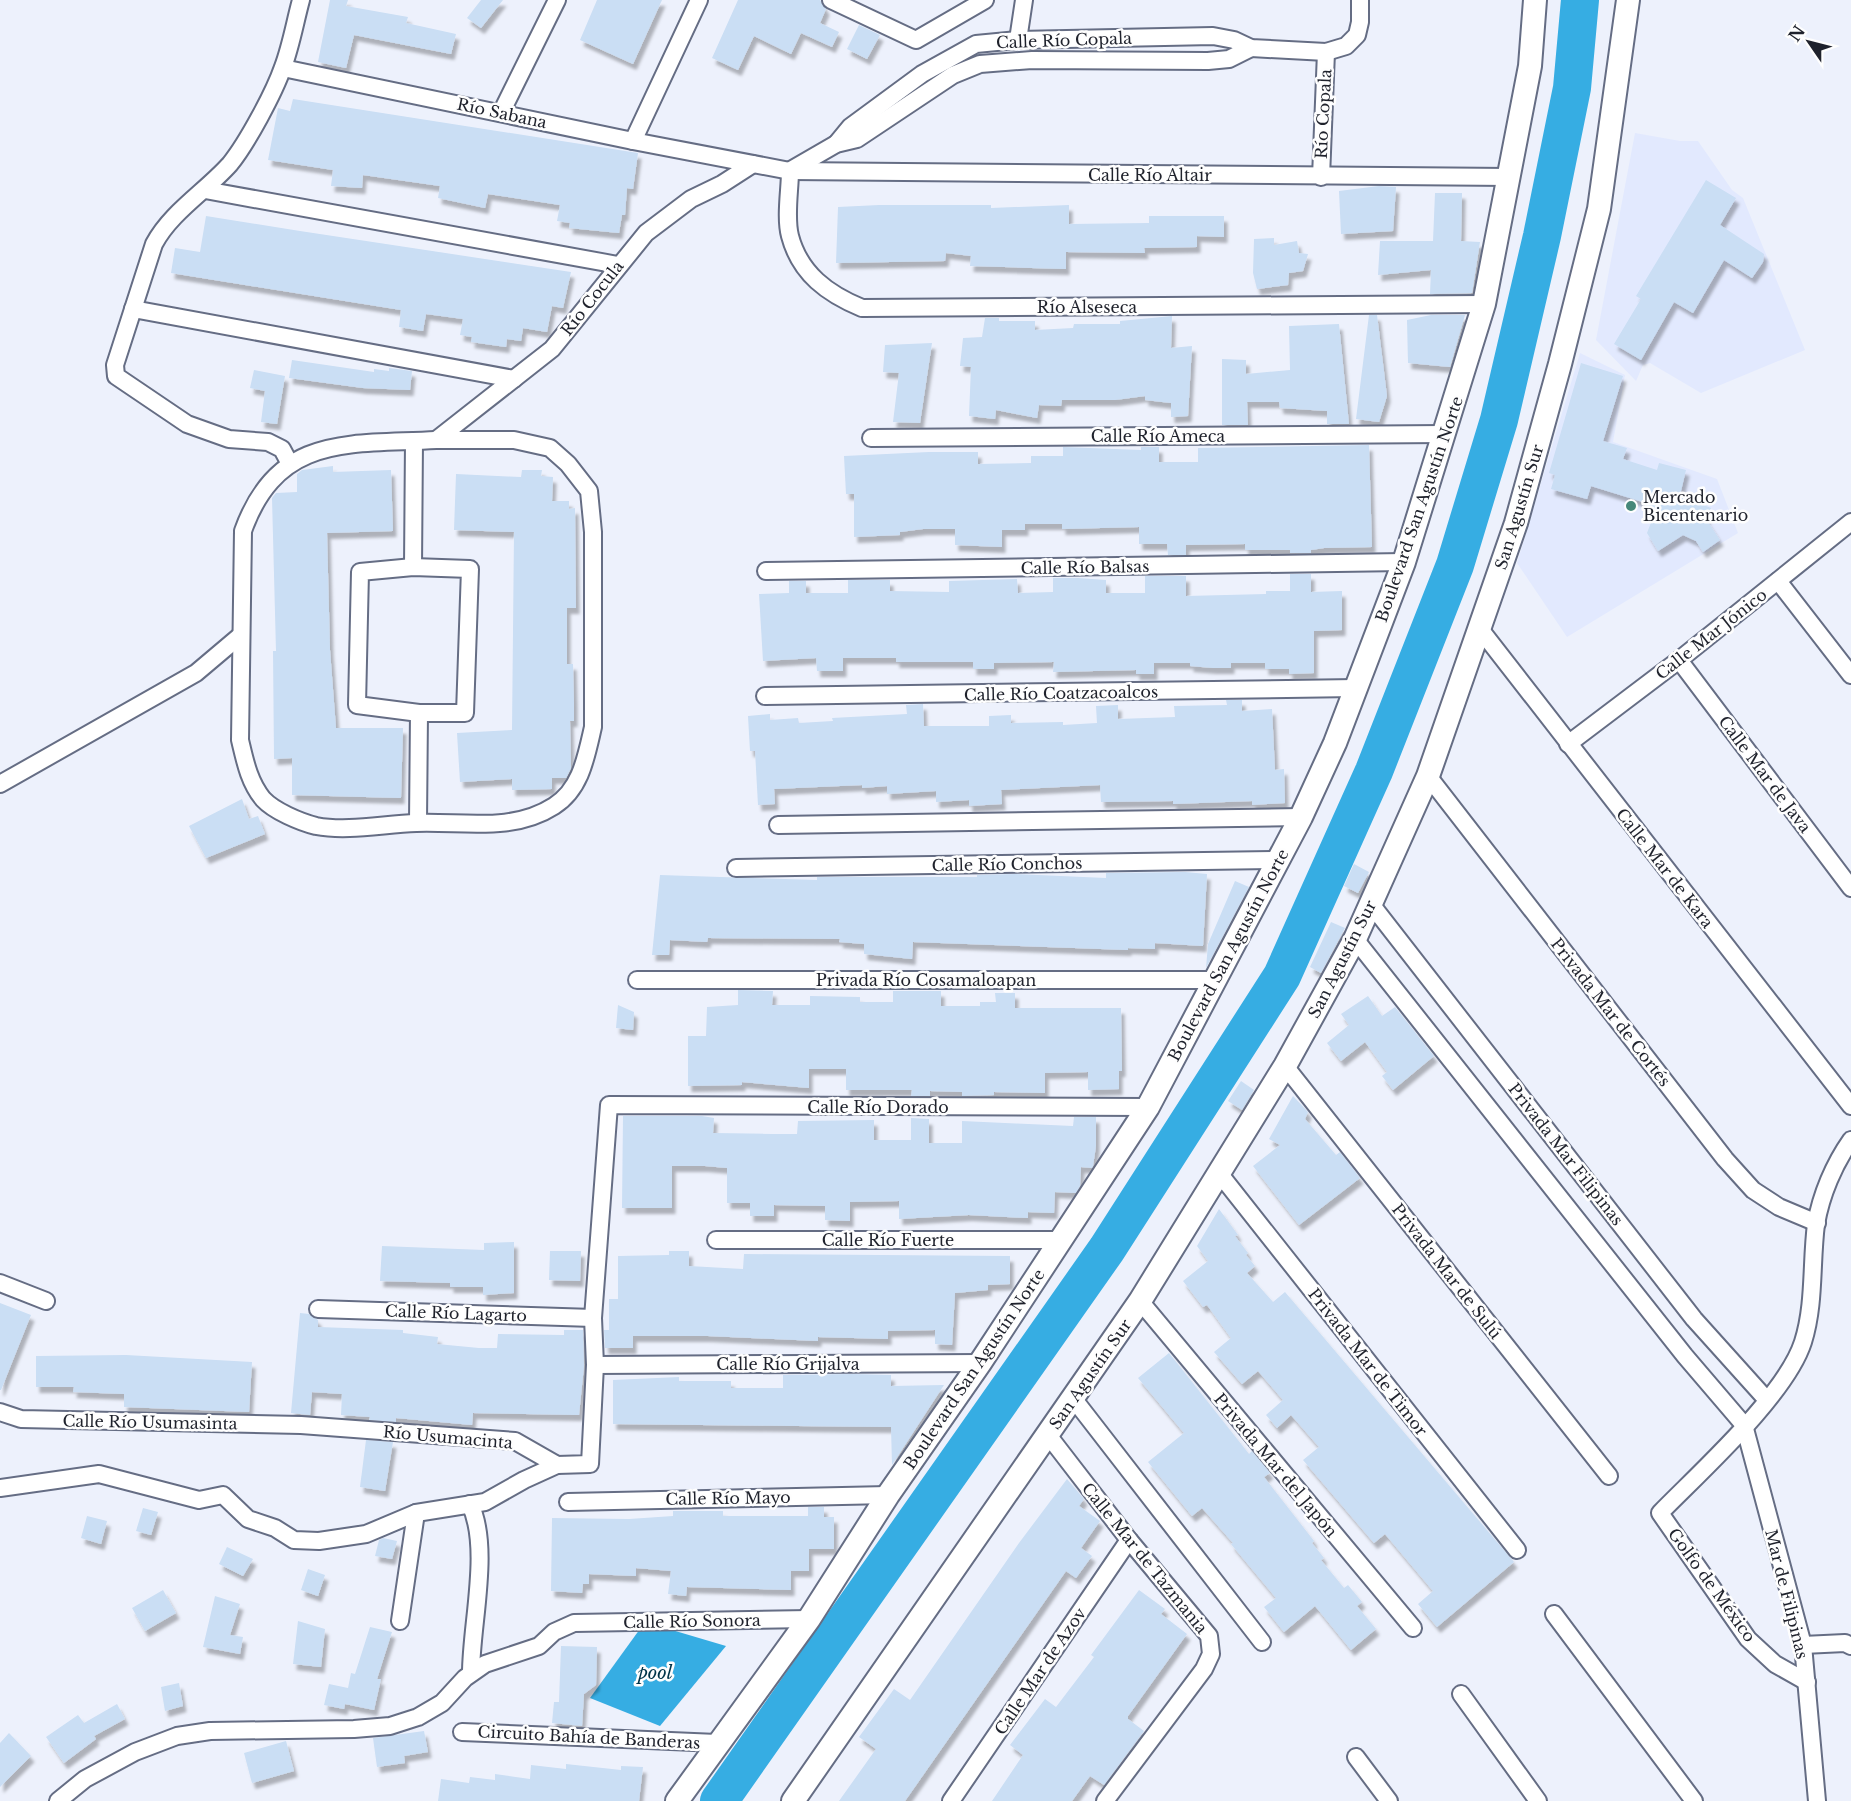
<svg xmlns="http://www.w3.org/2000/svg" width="1851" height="1801" font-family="'Libre Baskerville',serif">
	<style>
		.built { fill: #e2e9fe }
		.water { fill: #36ade3 }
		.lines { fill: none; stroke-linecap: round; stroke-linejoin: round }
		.river { stroke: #36ade3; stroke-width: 38 }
		.building { fill: #cadef4; filter: url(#shadow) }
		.street-casing { stroke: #656d84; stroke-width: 20 }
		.secondary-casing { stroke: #656d84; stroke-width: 26 }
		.street { stroke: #fff; stroke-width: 16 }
		.secondary { stroke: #fff; stroke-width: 22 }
		.poi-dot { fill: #468879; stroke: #fefefe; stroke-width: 2 }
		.labels { text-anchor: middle; stroke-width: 5; stroke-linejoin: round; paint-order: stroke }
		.street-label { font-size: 16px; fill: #1f222c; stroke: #fefefe }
		.poi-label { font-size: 16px; fill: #1f222c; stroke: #fefefe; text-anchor: start }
		.water-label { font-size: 18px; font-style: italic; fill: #003449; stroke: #fefefe }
	</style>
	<defs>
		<filter id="shadow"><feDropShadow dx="3.5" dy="6" stdDeviation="1.5" flood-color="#0004"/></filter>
	</defs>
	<rect width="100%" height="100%" fill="#edf1fc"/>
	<g class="built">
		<polygon points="1635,133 1680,141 1698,141 1732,190 1743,198 1805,350 1701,393 1650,363 1643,365 1636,381 1596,340"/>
		<polygon points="1580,353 1625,375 1613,442 1717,479 1738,533 1567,637 1517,563"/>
	</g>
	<polygon class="water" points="645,1622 726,1646 660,1726 590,1698"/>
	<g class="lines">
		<polyline class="river" points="719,1801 1107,1249 1282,976 1374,771 1455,565 1499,420 1542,236 1572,88 1580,0"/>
	</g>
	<g class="building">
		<polygon points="330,0 348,0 346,6 408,17 406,23 456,34 451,54 354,35 346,68 318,62"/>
		<polygon points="481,0 503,0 481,28 467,18"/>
		<polygon points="597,0 662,0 633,64 580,40"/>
		<polygon points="738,0 820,0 826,9 820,23 839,32 832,47 801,33 791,54 754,36 738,70 712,58"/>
		<polygon points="859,25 880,35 867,59 847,49"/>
		<polygon points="293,99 638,153 633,189 627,188 625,215 622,215 619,233 569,228 570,223 557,221 560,205 488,194 485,208 438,198 440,186 363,175 362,188 331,186 333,170 268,160 278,108 290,111"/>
		<polygon points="1706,180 1736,198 1720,225 1764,254 1763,262 1752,278 1724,260 1693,313 1674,302 1641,360 1614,344 1641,299 1636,296"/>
		<polygon points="1379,186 1396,187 1393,231 1341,234 1339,191"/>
		<polygon points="1435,193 1462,193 1461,241 1480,242 1472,293 1430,294 1431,270 1378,275 1380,241 1433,241"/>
		<polygon points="879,205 991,205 991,208 1069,205 1069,224 1149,223 1149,216 1224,216 1224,237 1197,236 1197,247 1144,248 1145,253 1066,252 1066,269 970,266 971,256 946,253 945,261 836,263 838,207"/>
		<polygon points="206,216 300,231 571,272 563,308 552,306 547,332 523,328 521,341 507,339 506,347 471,342 472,337 460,335 463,319 426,314 423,331 399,327 401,310 171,273 175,248 200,252"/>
		<polygon points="1274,238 1274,245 1297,241 1299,253 1308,254 1303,271 1289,273 1288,285 1257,289 1253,273 1254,239"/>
		<polygon points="1369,315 1377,315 1387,396 1379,422 1356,419"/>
		<polygon points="1431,315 1465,315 1450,367 1408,363 1407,320"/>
		<polygon points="1172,316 1171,348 1192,346 1188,416 1171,417 1171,403 1145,400 1145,396 1115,400 1062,400 1061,406 1039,405 1037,418 996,410 995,419 969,416 971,367 960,366 963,338 982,337 985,318 999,318 999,321 1035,321 1035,330 1073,328 1074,324 1120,324 1120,321"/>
		<polygon points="1339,324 1349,424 1369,424 1327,424 1327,411 1280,408 1279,402 1247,402 1248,425 1222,425 1222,359 1246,360 1246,374 1290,370 1289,326"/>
		<polygon points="932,343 920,423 893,422 899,373 883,372 885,345"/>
		<polygon points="292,360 374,372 374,369 389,371 389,368 412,371 410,390 363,388 289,378"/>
		<polygon points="1581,363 1623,376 1603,441 1627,448 1623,459 1657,470 1659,463 1686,470 1680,495 1711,508 1706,519 1720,540 1703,552 1696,541 1683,535 1658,551 1647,533 1655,512 1644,509 1646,503 1591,486 1587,499 1551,489 1555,475 1549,473"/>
		<polygon points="254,370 285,376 277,424 261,422 265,391 250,388"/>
		<polygon points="1369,445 1372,547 1324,548 1311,550 1311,553 1290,553 1290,550 1245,550 1245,544 1186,545 1186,555 1168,555 1167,544 1139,544 1139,527 1062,529 1062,524 1025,524 1025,530 1002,530 1002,547 955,545 955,529 923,529 900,532 900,535 854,537 854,494 846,494 844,456 929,452 978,452 978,464 1031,463 1031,456 1063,456 1063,447 1141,450 1141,447 1159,447 1159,462 1198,462 1198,448"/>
		<polygon points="333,466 333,472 391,470 393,531 327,533 330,650 336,728 403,728 401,798 292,795 292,758 274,759 273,651 276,651 272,498 276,493 297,492 297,474 302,470"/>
		<polygon points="522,470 542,470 541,476 553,477 552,501 569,501 569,509 575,508 576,608 567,608 567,664 573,664 574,702 574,721 570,721 571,768 566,778 552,778 552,789 512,790 512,779 460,782 457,733 512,730 514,532 454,530 456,474 521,477"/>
		<polygon points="1290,574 1311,574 1311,592 1342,591 1342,630 1314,631 1314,673 1289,674 1289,669 1265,669 1265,663 1231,663 1231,668 1213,668 1190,666 1190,663 1154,663 1154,674 1136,674 1136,670 1053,672 1054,662 994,663 994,669 973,669 973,662 896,662 896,658 843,658 843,671 817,671 816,658 763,661 759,594 789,593 789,581 806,581 806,593 848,593 848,580 890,580 890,591 949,592 949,581 1017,579 1018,593 1053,592 1053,578 1078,578 1106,580 1106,593 1145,593 1145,576 1186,576 1186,596 1266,594 1266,591 1290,591"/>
		<polygon points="1226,700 1242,700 1242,711 1272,709 1275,770 1284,769 1285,803 1252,805 1252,801 1173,804 1173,801 1101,802 1100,785 1001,790 1002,804 969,806 969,800 936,802 936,791 887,794 887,786 862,788 862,785 774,789 775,804 758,805 755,751 750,751 748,716 770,714 770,720 798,718 799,723 833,721 832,718 907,714 906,705 923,704 924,726 989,726 989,716 1011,715 1011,723 1063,722 1063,725 1097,723 1096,706 1118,705 1118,719 1175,717 1174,706 1227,705"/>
		<polygon points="242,799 249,819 258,816 265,834 206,858 189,826"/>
		<polygon points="1354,864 1369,872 1358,893 1344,886"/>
		<polygon points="1185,872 1207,874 1203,946 1155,943 1155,949 1128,948 1128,950 913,942 912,959 864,954 864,944 839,942 840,939 708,938 707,942 670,940 669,955 652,955 660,875 817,880 817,877 977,877 977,875 1015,874 1106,878 1106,873"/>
		<polygon points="1235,881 1249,887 1206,968 1208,944"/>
		<polygon points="1331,922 1345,928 1321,973 1310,967"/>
		<polygon points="738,990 773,991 772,1005 810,1005 810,996 860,997 860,1002 893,1002 893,991 941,991 941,1006 980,1006 980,1002 996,1002 995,993 1015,993 1015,1008 1121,1008 1122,1071 1119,1071 1119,1089 1088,1090 1088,1072 1045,1073 1045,1093 994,1092 994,1095 962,1096 962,1092 930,1091 930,1096 911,1096 912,1090 846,1090 846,1069 809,1069 809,1088 742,1082 742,1085 688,1086 688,1036 706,1036 707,1007 738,1005"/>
		<polygon points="1368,996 1382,1016 1395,1007 1434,1056 1393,1090 1382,1076 1387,1072 1365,1042 1341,1061 1327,1043 1349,1025 1341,1014"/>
		<polygon points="618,1005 634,1012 633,1030 616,1028"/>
		<polygon points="1241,1081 1254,1090 1242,1110 1228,1101"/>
		<polygon points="1293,1096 1308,1112 1305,1119 1336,1155 1340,1152 1360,1178 1299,1225 1253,1166 1280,1145 1269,1139"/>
		<polygon points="623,1116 702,1116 714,1118 713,1133 775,1134 797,1134 798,1121 874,1120 874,1140 911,1140 911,1118 929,1119 929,1143 962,1143 962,1121 1073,1126 1074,1117 1096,1117 1096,1146 1093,1166 1092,1168 1081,1167 1080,1186 1076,1193 1055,1192 1054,1213 1028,1212 1028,1218 969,1215 899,1219 899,1201 850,1202 850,1221 825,1220 825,1206 774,1205 774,1216 750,1216 750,1203 727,1203 727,1168 705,1166 672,1166 672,1208 622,1208"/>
		<polygon points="1219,1209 1238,1235 1235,1236 1248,1253 1246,1255 1255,1266 1247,1273 1273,1302 1285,1292 1514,1562 1437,1627 1418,1604 1433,1591 1385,1534 1374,1543 1303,1460 1319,1447 1291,1415 1277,1428 1266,1415 1283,1400 1258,1371 1242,1384 1214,1352 1231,1338 1207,1305 1203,1307 1183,1281 1208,1261 1197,1246"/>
		<polygon points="514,1242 514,1293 483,1295 483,1287 450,1287 450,1283 380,1281 382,1246 484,1250 484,1243"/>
		<polygon points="550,1251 581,1251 580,1281 549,1280"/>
		<polygon points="669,1251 689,1251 689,1266 743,1269 744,1254 1010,1256 1010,1284 988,1285 988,1290 955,1293 952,1345 935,1344 935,1330 888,1331 888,1339 818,1337 818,1341 708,1336 633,1336 633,1348 605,1348 604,1330 609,1330 609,1299 618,1299 618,1256 669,1255"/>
		<polygon points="0,1303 31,1315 1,1390 0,1390"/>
		<polygon points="300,1313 309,1314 318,1320 318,1327 403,1330 403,1333 438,1337 437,1344 479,1348 497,1348 498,1334 564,1335 564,1330 583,1330 584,1366 579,1415 473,1413 472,1425 396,1418 396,1422 369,1420 370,1417 341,1415 342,1394 312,1392 310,1415 291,1413"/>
		<polygon points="1169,1353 1249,1454 1252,1451 1270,1473 1264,1477 1314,1541 1312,1543 1324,1558 1321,1560 1344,1588 1348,1585 1362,1602 1357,1606 1376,1629 1351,1650 1315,1606 1284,1632 1264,1607 1276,1598 1231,1544 1233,1543 1202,1508 1192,1516 1148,1462 1184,1433 1138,1378"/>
		<polygon points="126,1355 252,1362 249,1412 124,1407 124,1394 73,1392 74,1387 36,1387 36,1356"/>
		<polygon points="853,1374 891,1375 891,1386 944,1385 892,1465 891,1427 613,1424 613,1380 679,1377 679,1381 731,1381 731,1388 783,1388 783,1375"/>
		<polygon points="366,1440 393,1442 385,1491 360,1487"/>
		<polygon points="1067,1479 1084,1499 1079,1506 1100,1521 1081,1548 1092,1556 1076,1578 1066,1571 905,1801 839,1801 876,1749 859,1737 894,1689 910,1700 1019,1543"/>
		<polygon points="808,1507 824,1507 824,1517 834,1517 834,1549 809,1549 809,1571 791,1571 791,1590 687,1587 686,1596 668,1594 671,1571 636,1568 636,1576 589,1574 589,1584 583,1584 582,1593 551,1591 552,1518 629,1519 673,1516 673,1511 723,1511 723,1516 808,1516"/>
		<polygon points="143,1508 158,1512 151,1535 136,1531"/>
		<polygon points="87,1516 107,1521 101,1544 81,1538"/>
		<polygon points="383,1538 397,1541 392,1559 375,1556 379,1540"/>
		<polygon points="227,1547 253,1559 243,1576 219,1564"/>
		<polygon points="308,1569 325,1575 318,1596 301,1590"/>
		<polygon points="163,1590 176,1613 145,1631 132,1608"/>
		<polygon points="1139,1590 1165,1609 1161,1614 1187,1634 1128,1716 1128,1719 1144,1731 1104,1785 1090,1776 1072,1801 992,1801 1023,1755 1010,1745 1045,1699 1056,1707 1094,1657 1091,1655"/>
		<polygon points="215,1596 240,1604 230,1635 243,1637 240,1654 203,1647"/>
		<polygon points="298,1621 325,1629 321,1667 293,1664"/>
		<polygon points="370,1627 392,1632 377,1679 381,1679 374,1710 345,1704 344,1709 324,1705 329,1684 348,1688 351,1673 355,1674"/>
		<polygon points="561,1646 597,1647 596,1685 584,1694 582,1726 552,1723 554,1702 559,1702"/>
		<polygon points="179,1683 183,1706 165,1711 161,1687"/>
		<polygon points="117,1704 125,1719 94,1736 96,1739 64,1763 46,1737 78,1715 84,1723"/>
		<polygon points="424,1731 428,1752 404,1756 405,1763 377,1767 373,1738"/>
		<polygon points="9,1733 31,1756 0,1787 0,1743"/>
		<polygon points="286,1741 294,1771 252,1783 244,1753"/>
		<polygon points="566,1764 621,1770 621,1766 643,1767 639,1801 438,1801 441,1779 469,1783 470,1777 495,1780 495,1774 530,1779 531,1765 566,1769"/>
	</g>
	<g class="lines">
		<defs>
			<g id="street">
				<polyline points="831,0 916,40 985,0"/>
				<polyline points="1018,40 1024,0"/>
				<polyline points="283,68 633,141 790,171 1510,177"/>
				<polyline points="501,113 557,0"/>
				<polyline points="633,141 699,0"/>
				<polyline points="836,144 850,127 922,74 976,44 1018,40 1213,36 1234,40 1251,48 1326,52 1346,46 1357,35 1360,22 1360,0"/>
				<polyline points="791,170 836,144 857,139 953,75 980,64 1032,60 1208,61 1229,59 1251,48"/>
				<path d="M 790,171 C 790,190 785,217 790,236 C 800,274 828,294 862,308 L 1484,304"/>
				<polyline points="1321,177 1326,52"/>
				<polyline points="205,190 618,265"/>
				<polyline points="133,309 514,379"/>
				<polyline points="871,438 1445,434"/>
				<path d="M 436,440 L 514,440 L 550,448 L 568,464 L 589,491 L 593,532 L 593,727 C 586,757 581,789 554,806 C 512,833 462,821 416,823 C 384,824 348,832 316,826 C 300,822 274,811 263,799 C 249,782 245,761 240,740 L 243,531 C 278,433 350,445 436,440 Z"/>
				<polyline points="436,440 552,349 646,233 691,199 722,184 753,164"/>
				<path d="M 290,464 L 282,449 L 268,442 L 229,439 L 187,424 L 116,376 L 115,365 L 154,244 C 171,212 206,191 230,164 C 247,143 274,93 283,67 C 291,46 295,22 301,0"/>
				<polygon points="413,567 470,569 465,713 419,713 357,705 360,572"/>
				<polyline points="413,567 414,441"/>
				<polyline points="766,571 1404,562"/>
				<polyline points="1778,581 1851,675"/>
				<polyline points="1480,629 1851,1106"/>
				<polyline points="1679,660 1851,888"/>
				<polyline points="765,696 1356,688"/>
				<polyline points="1568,744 1679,660 1851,522"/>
				<polyline points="1428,776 1725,1159 1753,1190 1779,1207 1817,1223"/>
				<polyline points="0,784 196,673 241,635"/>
				<polyline points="418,822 419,713"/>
				<polyline points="778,825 1301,817"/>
				<polyline points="736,868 1278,860"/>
				<polyline points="1371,904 1694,1319 1766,1399"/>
				<polyline points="1355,939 1685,1356 1744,1425 1803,1645 1817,1801"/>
				<polyline points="637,980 1215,980"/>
				<polyline points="1285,1066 1609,1476"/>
				<polyline points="1219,1173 1517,1550"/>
				<polyline points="716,1240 1061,1240"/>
				<polyline points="0,1283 46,1301"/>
				<polyline points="1140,1301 1413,1628"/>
				<polyline points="318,1309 593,1318"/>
				<polyline points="595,1365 980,1363"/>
				<polyline points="1073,1398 1262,1642"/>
				<polyline points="0,1412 21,1419 301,1425 515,1441 557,1465 590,1464 595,1365 593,1318 609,1105 1148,1107"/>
				<polyline points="1048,1435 1129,1540 1209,1636 1211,1654 1204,1669 1105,1801"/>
				<polyline points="0,1488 99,1474 199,1500 223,1495 248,1519 275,1528 294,1540 319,1541 366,1534 416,1513 485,1502 524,1480 557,1465"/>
				<polyline points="568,1502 888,1495"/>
				<path d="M 470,1504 C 491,1548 471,1624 471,1673"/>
				<polyline points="1554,1614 1694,1801"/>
				<polyline points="400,1621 416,1513"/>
				<polyline points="1803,1645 1845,1643 1851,1646"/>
				<path d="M 1807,1682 L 1775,1664 L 1748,1639 L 1660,1513 C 1700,1472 1786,1395 1803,1342 C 1815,1304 1811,1263 1816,1224 C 1821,1195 1834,1164 1851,1140"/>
				<polyline points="1461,1694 1538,1801"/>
				<polyline points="462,1732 717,1743"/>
				<polyline points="1356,1757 1389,1801"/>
				<polyline points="58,1801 85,1779 135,1752 177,1736 210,1731 354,1729 390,1726 418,1717 442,1703 465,1678 485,1664 539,1646 554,1632 574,1623 809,1619"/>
				<polyline points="951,1801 1129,1540"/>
			</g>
			<g id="secondary">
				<polyline points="677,1801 809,1619 888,1495 980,1363 1148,1107 1301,817 1335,743 1404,562 1484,304 1530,66 1535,0"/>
				<polyline points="793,1801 1140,1301 1285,1066 1355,939 1428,776 1516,523 1560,364 1599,209 1628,0"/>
			</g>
		</defs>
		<use href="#street" class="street-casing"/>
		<use href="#secondary" class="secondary-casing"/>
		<use href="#street" class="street"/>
		<use href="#secondary" class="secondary"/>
	</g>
	<circle class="poi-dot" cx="1631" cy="506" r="6"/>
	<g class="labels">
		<g class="street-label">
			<text transform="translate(1064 40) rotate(-2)" y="6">Calle Río Copala</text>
			<text transform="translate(502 113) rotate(12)" y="6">Río Sabana</text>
			<text transform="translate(1323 114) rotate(-87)" y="6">Río Copala</text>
			<text x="1150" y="181">Calle Río Altair</text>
			<text transform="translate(592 298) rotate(-52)" y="6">Río Cocula</text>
			<text x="1087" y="313">Río Alseseca</text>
			<text x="1158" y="442">Calle Río Ameca</text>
			<text transform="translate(1519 507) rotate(-73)" y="6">San Agustín Sur</text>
			<text transform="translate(1419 509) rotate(-71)" y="6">Boulevard San Agustín Norte</text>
			<text transform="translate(1085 567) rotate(-1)" y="6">Calle Río Balsas</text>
			<text transform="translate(1711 634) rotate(-38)" y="6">Calle Mar Jónico</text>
			<text transform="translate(1061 693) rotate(-1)" y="6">Calle Río Coatzacoalcos</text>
			<text transform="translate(1765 774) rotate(53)" y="6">Calle Mar de Java</text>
			<text transform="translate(1007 864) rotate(-1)" y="6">Calle Río Conchos</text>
			<text transform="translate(1665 868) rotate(52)" y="6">Calle Mar de Kara</text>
			<text transform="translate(1228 955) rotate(-62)" y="6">Boulevard San Agustín Norte</text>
			<text transform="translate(1342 959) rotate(-63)" y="6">San Agustín Sur</text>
			<text x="926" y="986">Privada Río Cosamaloapan</text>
			<text transform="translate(1611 1012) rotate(52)" y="6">Privada Mar de Cortés</text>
			<text x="878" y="1113">Calle Río Dorado</text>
			<text transform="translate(1566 1154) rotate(52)" y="6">Privada Mar Filipinas</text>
			<text x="888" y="1246">Calle Río Fuerte</text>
			<text transform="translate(1447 1271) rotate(52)" y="6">Privada Mar de Sulú</text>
			<text transform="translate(456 1313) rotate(2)" y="6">Calle Río Lagarto</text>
			<text transform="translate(1368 1362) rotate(52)" y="6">Privada Mar de Timor</text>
			<text x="788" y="1370">Calle Río Grijalva</text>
			<text transform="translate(974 1369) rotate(-56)" y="6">Boulevard San Agustín Norte</text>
			<text transform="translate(1090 1374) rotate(-55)" y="6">San Agustín Sur</text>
			<text transform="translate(150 1422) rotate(1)" y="6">Calle Río Usumasinta</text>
			<text transform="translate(448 1437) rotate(5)" y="6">Río Usumacinta</text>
			<text transform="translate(1276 1465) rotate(50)" y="6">Privada Mar del Japón</text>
			<text transform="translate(728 1498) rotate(-1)" y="6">Calle Río Mayo</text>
			<text transform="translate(1145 1558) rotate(51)" y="6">Calle Mar de Tazmania</text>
			<text transform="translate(1712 1585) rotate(54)" y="6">Golfo de México</text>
			<text transform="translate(1787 1594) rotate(76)" y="6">Mar de Filipinas</text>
			<text transform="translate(692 1621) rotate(-1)" y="6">Calle Río Sonora</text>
			<text transform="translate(1040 1671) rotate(-56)" y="6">Calle Mar de Azov</text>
			<text transform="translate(589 1737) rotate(3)" y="6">Circuito Bahía de Banderas</text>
		</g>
		<g class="poi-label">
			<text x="1643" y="503">Mercado<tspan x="1643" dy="18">Bicentenario</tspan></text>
		</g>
		<g class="water-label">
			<text x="655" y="1679">pool</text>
		</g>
	</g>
	<g transform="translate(1809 42) rotate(305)" stroke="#fefefe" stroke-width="4.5" paint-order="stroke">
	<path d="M0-4.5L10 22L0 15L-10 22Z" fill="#1f222c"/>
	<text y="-9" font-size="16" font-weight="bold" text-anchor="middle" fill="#1f222c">N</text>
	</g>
</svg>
